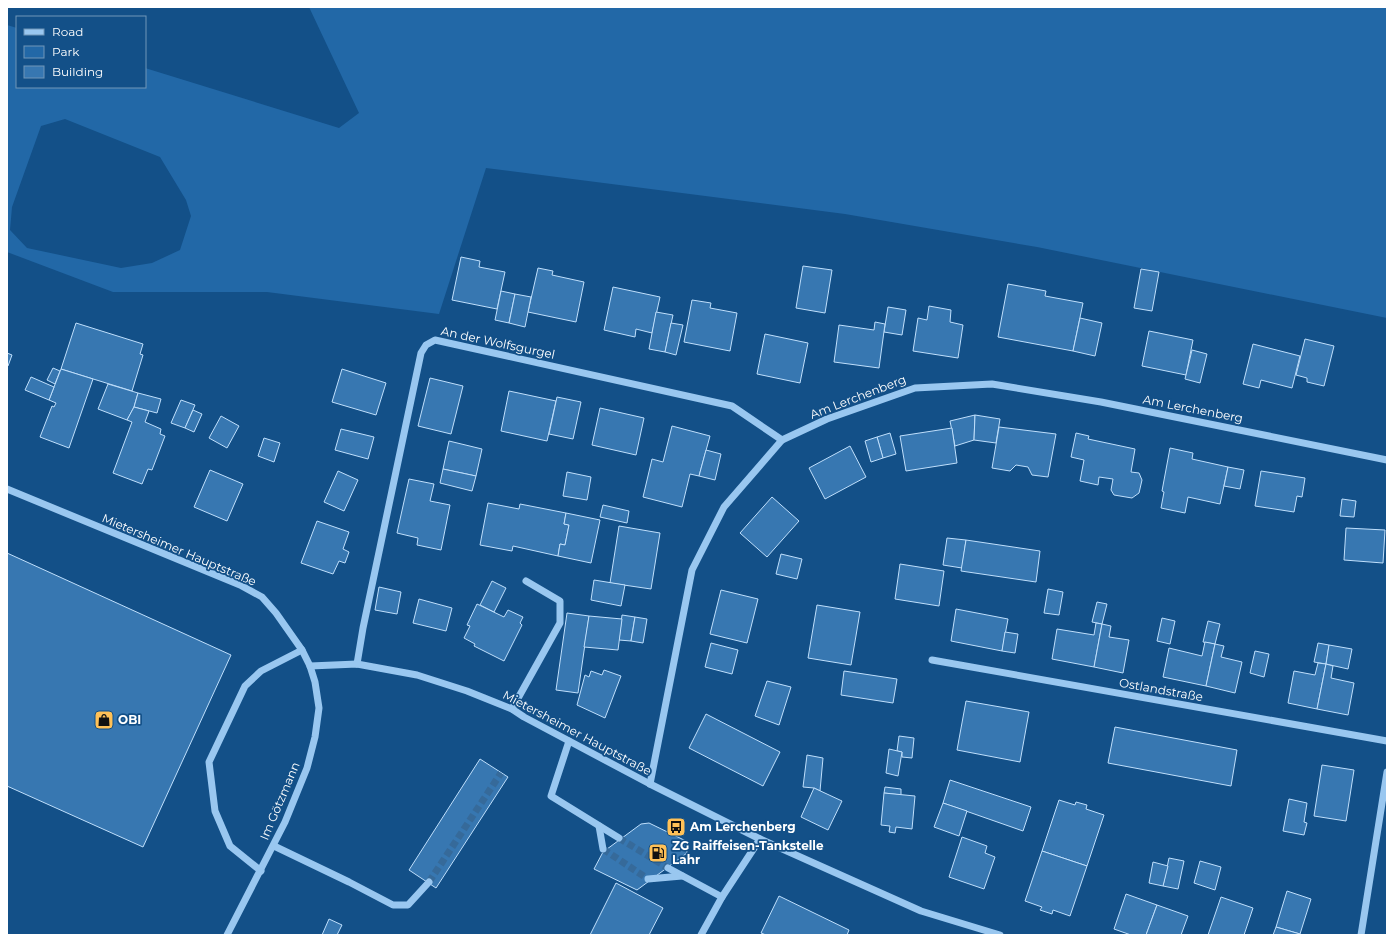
<svg xmlns="http://www.w3.org/2000/svg" width="1394" height="942" font-family="Montserrat,sans-serif">
	<style>
		.green { fill: #2268a7; fill-rule: evenodd }
		.building { fill: #3777b1; stroke: #bfdffc }
		.lines { fill: none; stroke-linecap: round; stroke-linejoin: round }
		.minor-tunnel { stroke: #366a9a; stroke-width: 7; stroke-dasharray: 7 3.5; stroke-linecap: butt }
		.minor { stroke: #99c7f0; stroke-width: 7 }
		.labels { text-anchor: middle; stroke-width: 3.5; stroke-linejoin: round; paint-order: stroke }
		.street-label { font-size: 12px; fill: #fff; stroke: #135088 }
		.poi-label { font-size: 12px; font-weight: bold; fill: #fff; stroke: #135088; text-anchor: start }
	</style>
	<rect width="100%" height="100%" fill="#135088"/>
	<path class="green" d="M 309,7 L 1387,7 L 1387,318 L 1037,247 L 845,214 L 486,168 L 439,314 L 267,292 L 113,292 L 7,252 L 7,25 L 17,28 L 17,87 L 145,87 L 145,68 L 339,128 L 359,113 ZM 65,119 L 160,157 L 186,200 L 191,216 L 180,250 L 152,263 L 121,268 L 27,248 L 10,230 L 12,207 L 41,126 Z"/>
	<g class="building">
		<polygon points="461,257 480,261 479,267 505,272 497,309 452,300"/>
		<polygon points="803,266 832,270 825,313 796,308"/>
		<polygon points="538,268 553,271 552,275 584,282 576,322 528,312"/>
		<polygon points="1141,269 1159,272 1152,311 1134,308"/>
		<polygon points="1008,284 1046,291 1045,296 1083,303 1073,351 998,337"/>
		<polygon points="613,287 660,297 652,333 636,329 635,337 604,330"/>
		<polygon points="501,291 515,294 509,323 495,320"/>
		<polygon points="515,294 531,297 525,327 509,323"/>
		<polygon points="692,300 711,303 710,308 737,313 730,351 684,342"/>
		<polygon points="929,306 951,310 950,322 963,325 958,358 913,351 918,318 927,320"/>
		<polygon points="888,307 906,310 902,335 884,332"/>
		<polygon points="656,312 673,315 665,352 649,349"/>
		<polygon points="1080,318 1102,323 1095,356 1073,351"/>
		<polygon points="875,322 885,324 879,368 834,362 839,325 874,330"/>
		<polygon points="76,323 143,344 140,354 143,355 132,391 61,369"/>
		<polygon points="671,323 683,325 676,355 665,352"/>
		<polygon points="1149,331 1193,340 1186,375 1142,366"/>
		<polygon points="765,334 808,343 800,383 757,374"/>
		<polygon points="1305,339 1334,346 1324,386 1307,382 1307,378 1296,375"/>
		<polygon points="1253,344 1300,356 1292,388 1261,380 1259,388 1243,384"/>
		<polygon points="1192,350 1207,354 1200,383 1185,379"/>
		<polygon points="7,353 12,355 8,366 7,366"/>
		<polygon points="53,368 60,371 55,384 47,380"/>
		<polygon points="61,369 93,379 69,448 40,437 52,406 54,407 56,403 49,400"/>
		<polygon points="342,369 386,383 376,415 332,402"/>
		<polygon points="31,377 54,387 49,400 25,390"/>
		<polygon points="430,378 463,386 451,434 418,426"/>
		<polygon points="108,384 138,393 134,407 127,420 98,409"/>
		<polygon points="509,391 556,401 547,441 501,431"/>
		<polygon points="138,393 161,399 157,413 134,407"/>
		<polygon points="557,397 581,402 573,439 549,434"/>
		<polygon points="181,400 195,405 185,428 171,423"/>
		<polygon points="134,407 149,411 145,422 161,429 160,434 165,436 152,470 148,469 142,484 113,473 132,422 127,420"/>
		<polygon points="600,408 644,418 636,455 592,445"/>
		<polygon points="193,410 202,414 194,432 185,428"/>
		<polygon points="975,415 974,440 955,446 950,421"/>
		<polygon points="975,415 1000,419 996,443 974,440"/>
		<polygon points="221,416 239,426 227,448 209,438"/>
		<polygon points="672,426 710,436 699,476 690,474 682,507 643,497 652,459 663,462"/>
		<polygon points="999,427 1056,434 1048,477 1032,475 1028,467 1016,465 1010,471 992,468"/>
		<polygon points="952,428 957,463 906,471 900,436"/>
		<polygon points="341,429 374,437 368,459 335,450"/>
		<polygon points="890,433 896,454 883,458 877,437"/>
		<polygon points="1076,433 1089,436 1088,439 1135,449 1131,472 1139,473 1142,480 1139,493 1132,498 1114,495 1111,490 1113,479 1099,477 1098,485 1080,481 1084,460 1071,457"/>
		<polygon points="877,437 883,458 871,462 865,441"/>
		<polygon points="264,438 280,443 274,462 258,456"/>
		<polygon points="449,441 482,449 476,476 443,469"/>
		<polygon points="850,446 866,477 825,499 809,468"/>
		<polygon points="1170,448 1193,453 1192,459 1228,467 1220,504 1188,497 1185,513 1161,508 1164,492 1162,491"/>
		<polygon points="706,450 721,454 715,480 699,476"/>
		<polygon points="1228,467 1244,470 1240,489 1224,486"/>
		<polygon points="443,469 476,476 472,491 440,483"/>
		<polygon points="210,470 243,484 227,521 194,507"/>
		<polygon points="338,471 358,480 344,511 324,502"/>
		<polygon points="1261,471 1305,478 1302,497 1297,496 1294,512 1255,506"/>
		<polygon points="567,472 591,477 587,500 563,496"/>
		<polygon points="409,479 434,484 430,501 450,505 441,550 417,545 418,538 397,533"/>
		<polygon points="772,497 799,521 767,557 740,533"/>
		<polygon points="1342,499 1356,501 1354,517 1340,516"/>
		<polygon points="488,503 519,509 520,504 566,513 564,524 569,525 565,545 560,544 558,556 513,546 512,551 480,545"/>
		<polygon points="603,505 629,511 627,523 600,517"/>
		<polygon points="566,513 600,520 591,563 558,556 560,544 565,545 569,525 564,524"/>
		<polygon points="317,521 349,532 343,549 349,552 345,563 339,561 333,574 301,563"/>
		<polygon points="619,526 660,533 651,589 610,583"/>
		<polygon points="1346,528 1385,530 1383,563 1344,560"/>
		<polygon points="947,538 966,540 962,568 943,565"/>
		<polygon points="966,540 1040,551 1036,582 961,571"/>
		<polygon points="7,553 231,655 143,847 7,786"/>
		<polygon points="781,554 802,559 797,579 776,574"/>
		<polygon points="900,564 944,571 939,606 895,599"/>
		<polygon points="594,580 625,585 621,606 591,600"/>
		<polygon points="492,581 506,588 494,612 480,605"/>
		<polygon points="379,587 401,592 397,614 375,610"/>
		<polygon points="1048,589 1063,592 1059,615 1044,613"/>
		<polygon points="721,590 758,599 747,643 710,634"/>
		<polygon points="419,599 452,608 446,631 413,623"/>
		<polygon points="1097,602 1107,604 1102,624 1092,622"/>
		<polygon points="477,604 504,617 508,610 523,617 520,623 522,625 504,661 474,646 475,644 464,638 470,626 467,625"/>
		<polygon points="817,605 860,612 851,665 808,658"/>
		<polygon points="956,609 1008,619 1002,651 951,641"/>
		<polygon points="567,613 589,616 578,693 556,690"/>
		<polygon points="622,615 635,617 631,641 619,640"/>
		<polygon points="589,616 622,619 618,650 584,647"/>
		<polygon points="635,617 647,619 643,643 631,641"/>
		<polygon points="1162,618 1175,621 1170,644 1157,641"/>
		<polygon points="1208,621 1220,624 1215,644 1203,642"/>
		<polygon points="1096,623 1102,624 1094,667 1052,659 1057,629 1094,635"/>
		<polygon points="1102,624 1111,626 1109,637 1129,640 1123,673 1094,667"/>
		<polygon points="1005,632 1018,634 1015,653 1002,651"/>
		<polygon points="1205,642 1215,644 1206,686 1163,677 1169,648 1202,656"/>
		<polygon points="711,643 738,650 732,674 705,667"/>
		<polygon points="1318,643 1329,645 1326,664 1314,662"/>
		<polygon points="1215,644 1224,646 1221,657 1242,662 1235,693 1206,686"/>
		<polygon points="1329,645 1352,649 1348,669 1326,664"/>
		<polygon points="1255,651 1269,654 1264,677 1250,673"/>
		<polygon points="1318,663 1326,664 1317,709 1288,703 1294,671 1315,675"/>
		<polygon points="1326,664 1333,666 1331,678 1354,683 1348,715 1317,709"/>
		<polygon points="604,670 621,676 605,718 577,705 585,675 589,677 591,671 602,675"/>
		<polygon points="844,671 897,679 893,703 841,695"/>
		<polygon points="767,681 791,687 779,725 755,716"/>
		<polygon points="966,701 1029,712 1020,762 957,750"/>
		<polygon points="706,714 780,752 763,786 689,748"/>
		<polygon points="1115,727 1237,750 1231,786 1108,763"/>
		<polygon points="899,736 914,738 912,758 902,757 902,752 897,751"/>
		<polygon points="889,749 902,752 898,776 886,773"/>
		<polygon points="807,755 823,758 820,791 814,788 803,787"/>
		<polygon points="480,759 508,777 436,888 409,870"/>
		<polygon points="1322,765 1354,770 1346,821 1314,816"/>
		<polygon points="950,780 1031,807 1023,831 943,803"/>
		<polygon points="885,787 901,789 901,795 884,793"/>
		<polygon points="814,788 842,801 828,830 801,817"/>
		<polygon points="884,793 915,796 912,829 896,827 895,833 889,832 890,826 881,825"/>
		<polygon points="1289,799 1307,803 1304,822 1307,823 1304,835 1283,831"/>
		<polygon points="1059,800 1075,805 1076,802 1087,805 1086,809 1104,815 1087,866 1042,851"/>
		<polygon points="943,803 967,811 959,836 934,827"/>
		<polygon points="649,823 686,841 687,853 637,890 594,869 603,852 641,824"/>
		<polygon points="962,837 987,846 985,853 995,857 984,889 949,877"/>
		<polygon points="1042,851 1087,866 1070,916 1053,910 1052,914 1040,910 1042,907 1025,901"/>
		<polygon points="1169,858 1184,861 1178,889 1163,886"/>
		<polygon points="1200,861 1221,867 1215,890 1194,883"/>
		<polygon points="1153,862 1168,866 1163,886 1149,883"/>
		<polygon points="616,883 663,908 649,935 590,935"/>
		<polygon points="1287,891 1311,899 1300,934 1276,927"/>
		<polygon points="1126,894 1157,905 1146,935 1131,935 1114,929"/>
		<polygon points="779,896 849,930 847,935 766,935 761,933"/>
		<polygon points="1221,897 1253,908 1244,935 1208,935"/>
		<polygon points="1157,905 1188,916 1181,935 1146,935"/>
		<polygon points="329,919 342,925 337,935 322,935"/>
		<polygon points="1276,927 1300,934 1302,935 1273,935"/>
	</g>
	<g class="lines">
		<g class="minor-tunnel">
			<polyline points="619,838 668,868"/>
			<polyline points="603,849 648,879"/>
			<polyline points="429,882 501,773"/>
		</g>
		<g class="minor">
			<polyline points="7,489 240,585 262,597 276,613 302,650 310,666 315,682 319,708 315,737 307,768 285,822 227,935"/>
			<polyline points="932,660 1387,741"/>
			<polyline points="357,664 363,628 421,353 426,345 435,340 732,406 782,440"/>
			<polyline points="310,666 357,664 417,675 467,691 512,709 524,717 650,784 760,839 921,911 1000,935"/>
			<polyline points="512,709 560,623 560,601 526,581"/>
			<polyline points="569,741 551,796 619,838"/>
			<polyline points="650,784 692,570 724,507 782,440 827,419 915,388 992,384 1101,402 1387,460"/>
			<polyline points="599,826 603,849"/>
			<polyline points="274,846 349,882 393,905 408,905 429,882"/>
			<polyline points="668,868 722,897"/>
			<polyline points="261,871 230,846 215,811 209,762 245,686 261,671 302,650"/>
			<polyline points="648,879 682,876"/>
			<polyline points="701,935 722,897 760,839"/>
			<polyline points="1361,935 1387,772"/>
		</g>
	</g>
	<defs>
		<symbol id="shop-square" viewBox="-11 -11 22 22"><rect x="-9" y="-9" width="18" height="18" rx="4" fill="#ffc157" stroke="#135088"/><path d="M-5-2.5h2.3a2.7 3.5 0 0 1 5.4 0H5L5.5 6h-11ZM-1.5-2.5h3a1.5 2.3 0 0 0-3 0Z" fill="#111"/></symbol>
		<symbol id="bus-square" viewBox="-11 -11 22 22"><rect x="-9" y="-9" width="18" height="18" rx="4" fill="#ffc157" stroke="#135088"/><path d="M-5-6H5V4H4V6H2V4H-2V6H-4V4H-5ZM-3.5-4V0h7V-4ZM-3.5 1.2v1.5H-2V1.2ZM2 1.2v1.5H3.5V1.2Z" fill="#111"/></symbol>
		<symbol id="fuel-square" viewBox="-11 -11 22 22"><rect x="-9" y="-9" width="18" height="18" rx="4" fill="#ffc157" stroke="#135088"/><path d="M-5.5-6h7V0h2V4h1.3V-2.5L3-4.5l.8-.8L6-3V5H2.5V1h-1V6h-7ZM-4.2-4.7v3.2H.2V-4.7Z" fill="#111"/></symbol>
	</defs>
	<g fill-rule="evenodd">
		<use href="#shop-square" x="93" y="709" width="22" height="22"/>
		<use href="#bus-square" x="665" y="816" width="22" height="22"/>
		<use href="#fuel-square" x="647" y="842" width="22" height="22"/>
	</g>
	<g class="labels">
		<g class="street-label">
			<text transform="translate(498 343) rotate(12)" y="4">An der Wolfsgurgel</text>
			<text transform="translate(858 397) rotate(-21)" y="4">Am Lerchenberg</text>
			<text transform="translate(1193 409) rotate(11)" y="4">Am Lerchenberg</text>
			<text transform="translate(179 550) rotate(23)" y="4">Mietersheimer Hauptstraße</text>
			<text transform="translate(1161 690) rotate(10)" y="4">Ostlandstraße</text>
			<text transform="translate(577 733) rotate(28)" y="4">Mietersheimer Hauptstraße</text>
			<text transform="translate(280 801) rotate(-67)" y="4">Im Götzmann</text>
		</g>
		<g class="poi-label">
			<text x="118" y="724">OBI</text>
			<text x="690" y="831">Am Lerchenberg</text>
			<text x="672" y="850">ZG Raiffeisen-Tankstelle<tspan x="672" dy="14">Lahr</tspan></text>
		</g>
	</g>
	<rect width="1394" height="942" fill="none" stroke="#ffffff" stroke-width="16"/>
	<rect x="16" y="16" width="130" height="72" fill="#135088" stroke="#7196b8"/>
	<rect x="24" y="29" width="20" height="6" fill="#99c7f0" stroke="#7196b8"/>
	<text x="52" y="36" font-size="12" fill="#ffffff">Road</text>
	<rect x="24" y="46" width="20" height="12" fill="#2268a7" stroke="#7196b8"/>
	<text x="52" y="56" font-size="12" fill="#ffffff">Park</text>
	<rect x="24" y="66" width="20" height="12" fill="#3777b1" stroke="#7196b8"/>
	<text x="52" y="76" font-size="12" fill="#ffffff">Building</text>
</svg>
